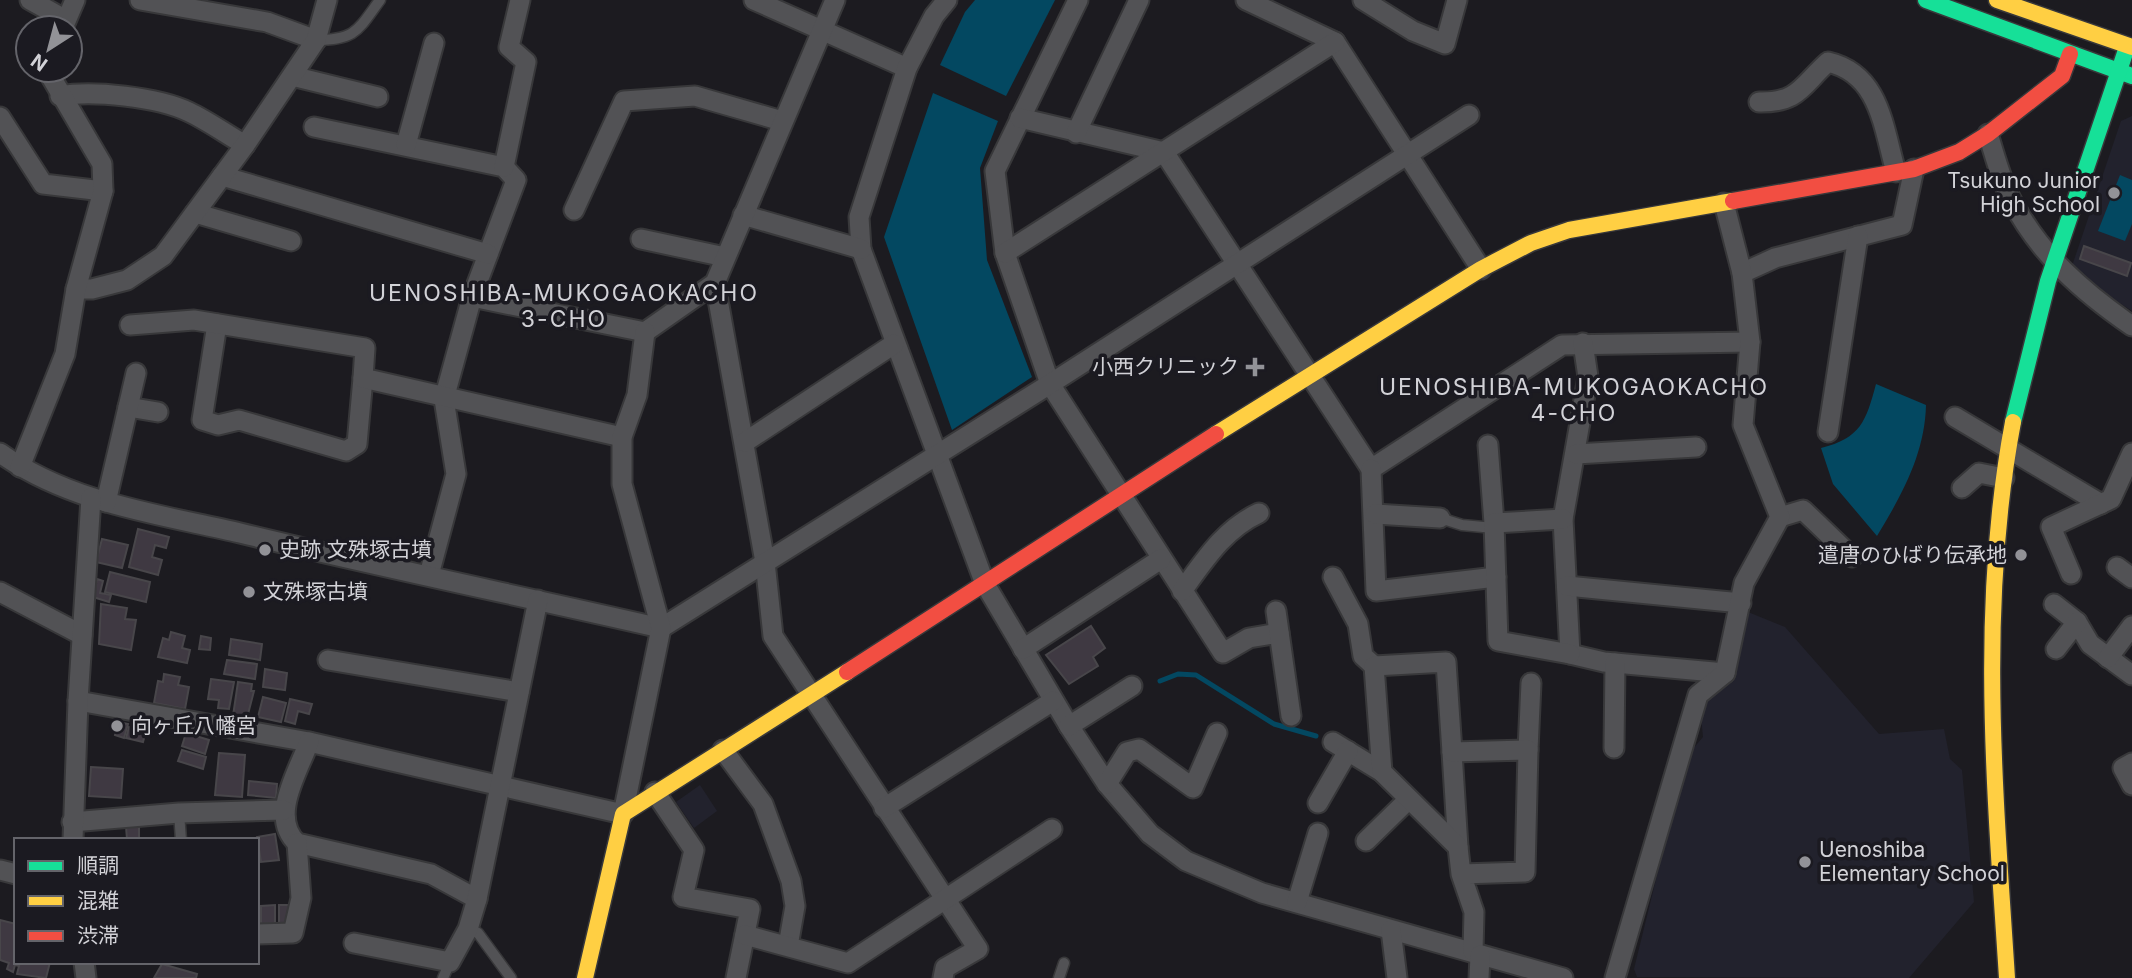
<svg xmlns="http://www.w3.org/2000/svg" width="2132" height="978" font-family="Inter,'Noto Sans JP',sans-serif">
	<style>
		.built { fill: #22222d }
		.water { fill: #034861 }
		.lines { fill: none; stroke-linecap: round; stroke-linejoin: round }
		.stream { stroke: #034861; stroke-width: 5 }
		.building { fill: #3f3942; stroke: #48464a; stroke-width: 2 }
		.lane-casing { stroke: #38383a; stroke-width: 13 }
		.street-casing { stroke: #38383a; stroke-width: 23 }
		.fast-casing { stroke: #38383a; stroke-width: 19 }
		.slow-casing { stroke: #38383a; stroke-width: 19 }
		.jam-casing { stroke: #38383a; stroke-width: 19 }
		.lane { stroke: #525255; stroke-width: 10 }
		.street { stroke: #525255; stroke-width: 19 }
		.fast { stroke: #16e098; stroke-width: 16 }
		.slow { stroke: #ffcf43; stroke-width: 16 }
		.jam { stroke: #f24e42; stroke-width: 16 }
		.poi-dot { fill: #929297; stroke: #1b1a21; stroke-width: 2.5 }
		.labels { text-anchor: middle; stroke-width: 7; stroke-linejoin: round; paint-order: stroke }
		.poi-label { font-size: 21px; fill: #d2d2d7; stroke: #1b1a21; text-anchor: start }
		.neighbourhood-label { font-size: 23px; letter-spacing: 2px; fill: #d2d2d7; stroke: #1b1a21 }
	</style>
	<rect width="100%" height="100%" fill="#1c1b20"/>
	<g class="built">
		<polygon points="2132,116 2132,311 2101,291 2072,266 2121,121"/>
		<polygon points="1748,612 1785,627 1879,734 1944,729 1950,759 1962,770 1974,902 1909,978 1637,977 1634,969 1686,757 1703,737 1700,706 1732,673"/>
		<polygon points="700,785 717,811 694,828 676,802"/>
	</g>
	<g class="water">
		<polygon points="975,0 1055,0 1006,96 940,65 965,12"/>
		<polygon points="933,93 998,121 980,168 987,260 1032,377 952,430 884,237"/>
		<polygon points="2120,175 2132,180 2132,224 2125,241 2098,231"/>
		<path d="M 1876,384 L 1926,405 C 1925,453 1902,495 1877,536 L 1833,484 L 1821,448 C 1861,438 1866,421 1876,384 Z"/>
	</g>
	<g class="lines">
		<polyline class="stream" points="1160,681 1178,674 1196,675 1274,724 1316,736"/>
	</g>
	<g class="building">
		<polygon points="2084,246 2131,263 2127,276 2080,259"/>
		<polygon points="138,529 169,537 166,548 155,545 152,557 162,560 158,575 129,567"/>
		<polygon points="102,539 128,545 122,568 96,562"/>
		<polygon points="110,572 150,582 146,602 105,592"/>
		<polygon points="97,579 103,581 100,593 111,595 109,602 93,597"/>
		<polygon points="101,604 127,608 125,619 136,620 131,650 99,644"/>
		<polygon points="1091,626 1105,648 1093,657 1098,666 1069,684 1046,655"/>
		<polygon points="171,632 185,636 182,648 190,650 187,663 158,657 163,638 169,640"/>
		<polygon points="201,636 211,638 210,650 199,649"/>
		<polygon points="231,639 262,644 260,660 229,655"/>
		<polygon points="227,660 257,664 255,679 224,674"/>
		<polygon points="265,669 287,673 285,690 263,687"/>
		<polygon points="164,674 180,677 178,685 189,687 185,709 154,703 158,681 163,682"/>
		<polygon points="211,679 234,682 229,709 218,708 219,700 208,699"/>
		<polygon points="238,682 252,684 251,691 254,691 247,718 233,716"/>
		<polygon points="263,697 286,703 281,722 258,717"/>
		<polygon points="290,699 312,704 309,714 298,711 295,724 285,721"/>
		<polygon points="118,722 128,724 124,738 115,735"/>
		<polygon points="129,727 146,731 143,742 126,738"/>
		<polygon points="186,733 209,740 205,754 182,746"/>
		<polygon points="182,750 206,757 203,769 178,761"/>
		<polygon points="219,753 245,755 242,797 215,795"/>
		<polygon points="91,767 123,769 121,798 89,796"/>
		<polygon points="249,781 277,784 276,798 248,795"/>
		<polygon points="139,826 139,838 127,839 126,827"/>
		<polygon points="275,834 279,860 261,862 257,837"/>
		<polygon points="275,905 275,923 261,924 261,906"/>
		<rect x="279" y="905" width="11" height="18"/>
		<polygon points="0,920 16,924 16,962 20,962 19,966 15,965 13,972 7,969 9,963 0,960"/>
		<polygon points="20,962 50,962 46,978 17,974"/>
		<polygon points="162,964 197,974 196,978 154,978"/>
	</g>
	<g class="lines">
		<defs>
			<g id="lane">
				<path d="M 316,40 C 356,40 358,30 380,0"/>
				<polyline points="1440,518 1462,525 1494,528"/>
				<polyline points="179,813 181,840"/>
				<polyline points="468,929 478,933 511,978"/>
				<polyline points="443,978 450,962"/>
				<polyline points="1059,978 1064,963"/>
			</g>
			<g id="street">
				<polyline points="30,0 66,20"/>
				<polyline points="140,0 267,22 316,40"/>
				<polyline points="754,0 907,68"/>
				<polyline points="947,0 934,16 907,68 859,217 861,249 985,584 1069,726 1107,784 1150,834 1186,861 1262,893 1563,978"/>
				<polyline points="1078,0 995,171 1005,253 1050,384 1223,653 1249,638 1279,633"/>
				<polyline points="1246,0 1335,42 1481,269"/>
				<polyline points="1363,0 1413,31 1445,44 1457,0"/>
				<polyline points="63,28 75,0"/>
				<polyline points="292,76 378,97"/>
				<path d="M 60,96 C 92,90 158,97 189,112 C 208,121 226,134 245,145"/>
				<path d="M 1759,102 C 1799,103 1802,85 1828,62 C 1880,74 1883,127 1896,172"/>
				<polyline points="0,117 43,184 103,191"/>
				<polyline points="1020,118 1164,152 1371,469 1562,345 1750,342"/>
				<polyline points="314,127 504,167 516,180 472,297 444,399 456,474 429,575"/>
				<polyline points="1076,133 1139,0"/>
				<path d="M 1988,134 C 1995,156 2001,181 2012,201 C 2040,255 2083,292 2132,326"/>
				<polyline points="406,145 434,43"/>
				<polyline points="504,167 526,62 509,47 520,0"/>
				<polyline points="222,176 488,254"/>
				<polyline points="574,210 624,101 695,96 782,121"/>
				<polyline points="195,213 291,241"/>
				<polyline points="743,215 861,249"/>
				<polyline points="641,239 725,257"/>
				<polyline points="1005,253 1335,42"/>
				<polyline points="1742,273 1775,258 1902,225 1914,169"/>
				<polyline points="715,283 765,562 773,636 978,949 945,968 943,978"/>
				<polyline points="76,289 92,289 127,280 163,256 245,145 316,40 327,0"/>
				<polyline points="472,297 645,332 715,283 835,0"/>
				<polyline points="217,324 202,420 218,425 239,420 346,451 357,444 363,378"/>
				<polyline points="130,325 194,320 365,348 363,378 622,437"/>
				<polyline points="1583,343 1588,377 1563,519 1570,654 1604,662 1725,673"/>
				<polyline points="128,407 158,412"/>
				<polyline points="1955,417 2101,504"/>
				<polyline points="1828,432 1858,236"/>
				<polyline points="745,442 894,344"/>
				<polyline points="1488,445 1494,523"/>
				<path d="M 0,453 C 70,503 158,514 240,533 C 380,567 521,596 661,628 L 1050,384 L 1469,115"/>
				<polyline points="1576,454 1696,447"/>
				<polyline points="20,467 65,354 76,289 103,191 102,164 47,70"/>
				<polyline points="1371,469 1376,591 1496,577"/>
				<polyline points="1962,488 1979,473 2004,478"/>
				<polyline points="106,502 136,373"/>
				<polyline points="1375,514 1440,518"/>
				<polyline points="1780,517 1803,510 1852,557"/>
				<polyline points="1563,519 1494,523 1498,641 1570,654"/>
				<polyline points="2117,567 2132,578"/>
				<polyline points="2071,574 2051,527 2111,499 2132,453"/>
				<polyline points="1333,577 1358,624 1363,656 1374,666"/>
				<polyline points="1567,586 1741,603"/>
				<path d="M 1182,591 C 1204,561 1224,529 1259,513"/>
				<polyline points="0,592 82,635"/>
				<polyline points="2054,604 2077,622 2090,644 2132,675"/>
				<polyline points="1276,611 1291,716"/>
				<polyline points="1023,649 1161,559"/>
				<polyline points="2056,649 2077,622"/>
				<polyline points="2108,658 2132,626"/>
				<polyline points="328,660 519,692"/>
				<polyline points="78,701 309,742 623,814 661,628 622,484 622,437 637,395 645,332"/>
				<polyline points="1069,726 1132,686"/>
				<path d="M 309,742 C 298,772 269,817 297,843 L 431,874 L 477,899"/>
				<polyline points="1333,742 1382,772"/>
				<polyline points="1614,748 1615,663"/>
				<polyline points="723,750 763,804 791,881 795,906 788,946"/>
				<polyline points="1528,750 1531,683"/>
				<polyline points="1452,752 1458,847"/>
				<polyline points="2132,763 2123,768 2132,785"/>
				<polyline points="1107,784 1127,752 1139,749 1193,788 1217,733"/>
				<polyline points="655,792 694,850 683,897 750,909 736,978"/>
				<polyline points="1318,803 1348,751"/>
				<polyline points="884,808 1053,701"/>
				<polyline points="72,822 179,813 284,810"/>
				<polyline points="73,840 78,701 91,498"/>
				<polyline points="1366,841 1409,799"/>
				<polyline points="0,870 16,874"/>
				<polyline points="1461,874 1525,872 1528,750 1452,752 1446,662 1374,666 1382,772 1458,847 1461,874 1474,912 1473,951"/>
				<polyline points="1297,902 1318,833"/>
				<polyline points="1391,930 1397,978"/>
				<polyline points="257,934 293,933 301,898 297,843"/>
				<polyline points="745,935 848,963 1052,829"/>
				<polyline points="354,943 450,962 468,929 477,899 538,600"/>
				<polyline points="84,962 86,978"/>
				<polyline points="1479,978 1480,955"/>
				<polyline points="1615,978 1698,695 1725,673 1744,583 1780,517 1743,425 1750,342 1742,273 1724,203"/>
			</g>
			<g id="fast">
				<polyline points="1926,0 2132,76"/>
				<polyline points="2013,422 2048,281 2126,50"/>
			</g>
			<g id="slow">
				<polyline points="1997,0 2132,47"/>
				<polyline points="1216,434 1481,269 1531,243 1569,230 1733,201"/>
				<polyline points="585,978 623,814 847,672"/>
				<path d="M 2007,978 C 1995,792 1978,607 2013,422"/>
			</g>
			<g id="jam">
				<polyline points="1733,201 1914,169 1959,152 1988,134 2062,76 2070,54"/>
				<polyline points="847,672 1216,434"/>
			</g>
		</defs>
		<use href="#lane" class="lane-casing"/>
		<use href="#street" class="street-casing"/>
		<use href="#fast" class="fast-casing"/>
		<use href="#slow" class="slow-casing"/>
		<use href="#jam" class="jam-casing"/>
		<use href="#lane" class="lane"/>
		<use href="#street" class="street"/>
		<use href="#fast" class="fast"/>
		<use href="#slow" class="slow"/>
		<use href="#jam" class="jam"/>
	</g>
	<g class="poi-dot">
		<circle cx="2114" cy="193" r="7"/>
		<path d="M1251.5 356.5h7v7h7v7h-7v7h-7v-7h-7v-7h7z"/>
		<circle cx="265" cy="550" r="7"/>
		<circle cx="2021" cy="555" r="7"/>
		<circle cx="249" cy="592" r="7"/>
		<circle cx="117" cy="726" r="7"/>
		<circle cx="1805" cy="862" r="7"/>
	</g>
	<g class="labels">
		<g class="poi-label">
			<text x="2100" y="188" text-anchor="end">Tsukuno Junior<tspan x="2100" dy="24">High School</tspan></text>
			<text x="1239" y="374" text-anchor="end">小西クリニック</text>
			<text x="279" y="557">史跡 文殊塚古墳</text>
			<text x="2007" y="562" text-anchor="end">遣唐のひばり伝承地</text>
			<text x="263" y="599">文殊塚古墳</text>
			<text x="131" y="733">向ヶ丘八幡宮</text>
			<text x="1819" y="857">Uenoshiba<tspan x="1819" dy="24">Elementary School</tspan></text>
		</g>
		<g class="neighbourhood-label">
			<text x="564" y="301">UENOSHIBA-MUKOGAOKACHO<tspan x="564" dy="26">3-CHO</tspan></text>
			<text x="1574" y="395">UENOSHIBA-MUKOGAOKACHO<tspan x="1574" dy="26">4-CHO</tspan></text>
		</g>
	</g>
	<rect x="14" y="838" width="245" height="126" fill="#1b1a21" stroke="#64646a" stroke-width="2"/>
	<rect x="28" y="861" width="35" height="10" fill="#16e098" stroke="#64646a" stroke-width="2"/>
	<text x="77" y="873" font-size="21" fill="#d2d2d7">順調</text>
	<rect x="28" y="896" width="35" height="10" fill="#ffcf43" stroke="#64646a" stroke-width="2"/>
	<text x="77" y="908" font-size="21" fill="#d2d2d7">混雑</text>
	<rect x="28" y="931" width="35" height="10" fill="#f24e42" stroke="#64646a" stroke-width="2"/>
	<text x="77" y="943" font-size="21" fill="#d2d2d7">渋滞</text>
	<g transform="translate(49 49) rotate(216)"><circle r="33" fill="#1b1a21" stroke="#64646a" stroke-width="2"/>
	<path d="M0-5L12 26L0 18L-12 26Z" fill="#929297"/>
	<text y="-10" font-size="19" font-weight="bold" text-anchor="middle" fill="#d2d2d7">N</text>
	</g>
</svg>
